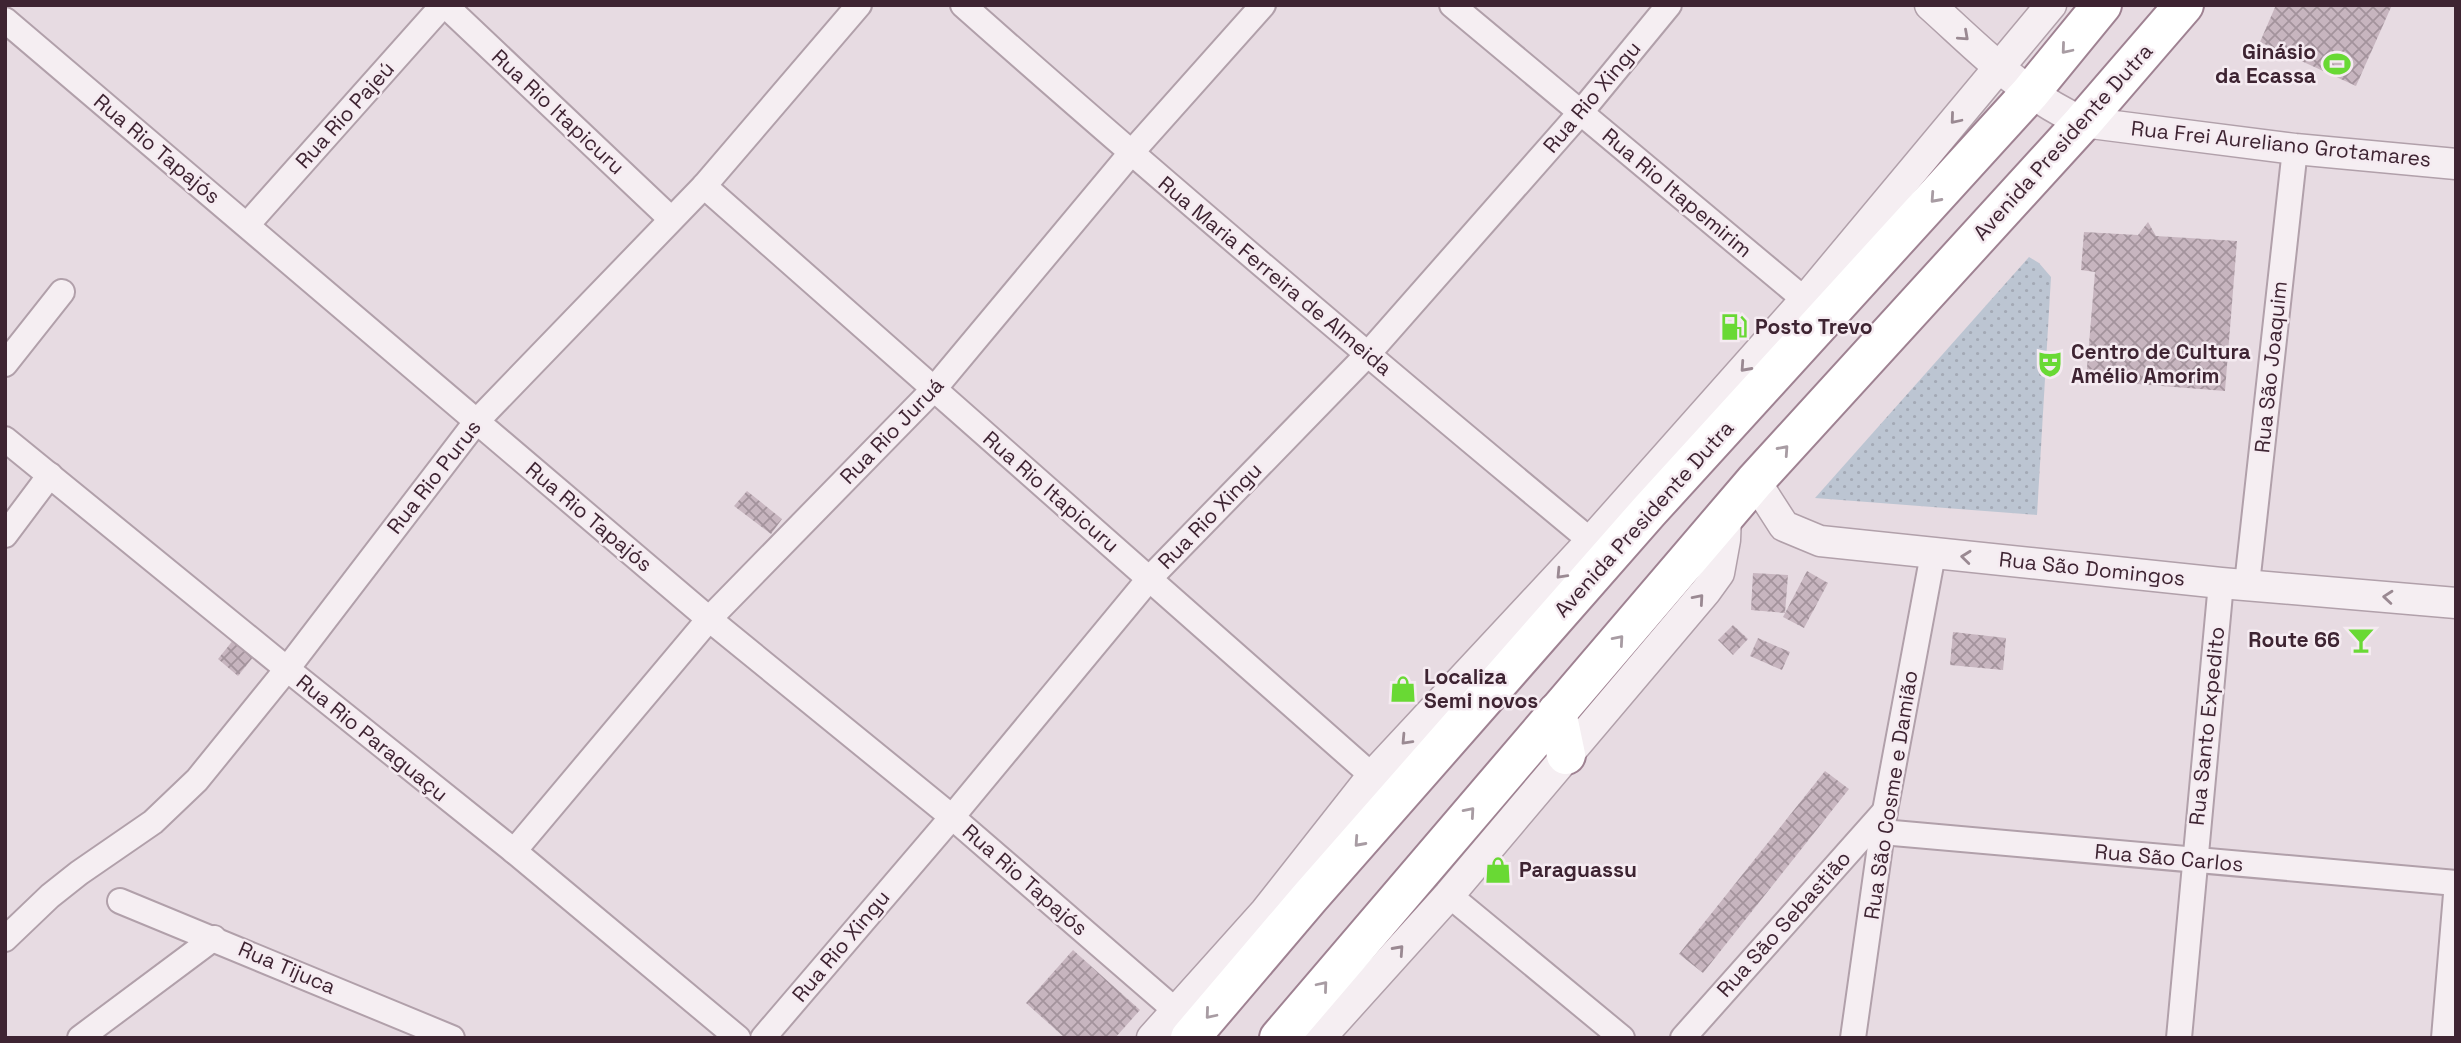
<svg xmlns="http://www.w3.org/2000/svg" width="2461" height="1043" font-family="'Space Grotesk',sans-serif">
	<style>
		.grass { fill: url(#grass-dots) }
		.building { fill: url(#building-cross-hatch) }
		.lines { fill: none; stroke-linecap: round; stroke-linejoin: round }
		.minor-casing { stroke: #b1a0aa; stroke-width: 28 }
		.tertiary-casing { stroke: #b1a0aa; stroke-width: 33 }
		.trunk-casing { stroke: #9f8292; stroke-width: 42 }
		.minor { stroke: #f5eef2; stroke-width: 24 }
		.tertiary { stroke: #f5eef2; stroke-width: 30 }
		.trunk { stroke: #fff; stroke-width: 38 }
		.oneway { stroke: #9a8992 }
		.oneway2 { stroke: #a89ca3 }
		.labels { text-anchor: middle; stroke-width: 5; stroke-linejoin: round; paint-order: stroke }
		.poi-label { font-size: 21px; font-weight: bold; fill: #3e2432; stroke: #f5ebf1; text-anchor: start }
		.street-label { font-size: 21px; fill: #3e2432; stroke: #f5ebf1 }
	</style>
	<defs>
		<pattern id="grass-dots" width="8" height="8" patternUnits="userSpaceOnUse" patternTransform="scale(1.75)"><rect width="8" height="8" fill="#bcc5d2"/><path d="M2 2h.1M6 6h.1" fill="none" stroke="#a3a9b5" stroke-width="1.8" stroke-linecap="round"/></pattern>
		<pattern id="building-cross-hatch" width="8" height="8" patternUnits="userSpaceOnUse" patternTransform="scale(1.75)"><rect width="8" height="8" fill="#c7b5bf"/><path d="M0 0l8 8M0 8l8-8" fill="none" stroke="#a3939c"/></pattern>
	</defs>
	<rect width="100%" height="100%" fill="#e7dbe2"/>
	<polygon class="grass" points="2029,257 2039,263 2051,277 2037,515 1815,498"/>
	<g class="building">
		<polygon points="2276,5 2392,5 2356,86 2260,42"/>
		<polygon points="2148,222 2156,236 2237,241 2225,391 2086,380 2095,272 2081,270 2084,232 2138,235"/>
		<polygon points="747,491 782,519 771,534 734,506"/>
		<polygon points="1807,571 1828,583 1804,628 1783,617"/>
		<polygon points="1753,573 1788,575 1785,613 1751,610"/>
		<polygon points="1733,625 1748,639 1733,655 1718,640"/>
		<polygon points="1953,632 2006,638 2003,670 1950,665"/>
		<polygon points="1758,638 1790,652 1782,670 1750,656"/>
		<polygon points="234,639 254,656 238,676 218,659"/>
		<polygon points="1825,771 1849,789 1703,973 1679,954"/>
		<polygon points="1073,950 1140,1010 1115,1038 1065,1038 1026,1003"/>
	</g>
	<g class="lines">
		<defs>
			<g id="minor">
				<polyline points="445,5 671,219"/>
				<path d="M 963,5 C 1169,188 1379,365 1591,541"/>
				<polyline points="1452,5 1805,300"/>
				<polyline points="5,20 709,619 952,817 1175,1010"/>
				<polyline points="704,186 1385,787"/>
				<polyline points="247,225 443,5"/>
				<polyline points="5,364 62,292"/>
				<polyline points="5,439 287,669 514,851 738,1038"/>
				<polyline points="5,535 50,475"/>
				<polyline points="2247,584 2295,149"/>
				<polyline points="1882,832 2456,883"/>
				<polyline points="514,851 709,619 934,389 1131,153 1263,5"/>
				<polyline points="1449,895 1622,1038"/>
				<polyline points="120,901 452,1038"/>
				<polyline points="5,939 50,896 79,873 153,822 197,780 287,669 476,422 704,186 859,5"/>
				<polyline points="80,1038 214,938"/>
				<polyline points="763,1038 952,817 1149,579 1367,355 1581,112 1669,5"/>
				<polyline points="1683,1038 1885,811"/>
				<polyline points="1853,1038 1885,811 1933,554"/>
				<polyline points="2179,1038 2221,583"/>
				<polyline points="2444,1038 2456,894"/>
			</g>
			<g id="tertiary">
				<path d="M 1930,5 C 1978,48 2023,96 2083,122 L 2295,149 L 2456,164"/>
				<polyline points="1755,481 1784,526 1820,541 2221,583 2456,603"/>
				<polyline points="1152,1038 1265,912 1373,775 1591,541 1805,300 2051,5"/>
				<polyline points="1320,1038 1449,895 1706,591 1719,573 1725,540 1726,516"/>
			</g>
			<g id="trunk">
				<polyline points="1557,712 1566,755"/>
				<polyline points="1190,1038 1310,897 1649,511 2030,93 2102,5"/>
				<polyline points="1279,1038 1755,481 2083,122 2184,5"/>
			</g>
		</defs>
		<use href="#minor" class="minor-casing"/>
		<use href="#tertiary" class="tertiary-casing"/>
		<use href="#trunk" class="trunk-casing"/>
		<use href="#minor" class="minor"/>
		<use href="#tertiary" class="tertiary"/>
		<use href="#trunk" class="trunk"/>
	</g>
	<defs><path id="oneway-chevron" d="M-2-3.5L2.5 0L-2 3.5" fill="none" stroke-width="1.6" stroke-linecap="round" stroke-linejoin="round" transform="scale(1.75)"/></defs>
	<g class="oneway">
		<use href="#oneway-chevron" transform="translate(1964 36) rotate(42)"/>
		<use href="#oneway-chevron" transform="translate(1955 119) rotate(130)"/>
		<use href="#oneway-chevron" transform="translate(1745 367) rotate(132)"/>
		<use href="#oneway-chevron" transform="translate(1966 557) rotate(-174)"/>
		<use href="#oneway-chevron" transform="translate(1561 574) rotate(133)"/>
		<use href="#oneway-chevron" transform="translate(2388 597) rotate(-175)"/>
		<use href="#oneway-chevron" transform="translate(1699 599) rotate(-49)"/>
		<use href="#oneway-chevron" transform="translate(1406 740) rotate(133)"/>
		<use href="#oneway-chevron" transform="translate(1399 950) rotate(-48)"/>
	</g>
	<g class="oneway2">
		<use href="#oneway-chevron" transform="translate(2066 49) rotate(130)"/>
		<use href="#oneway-chevron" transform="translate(1935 198) rotate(132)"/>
		<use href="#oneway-chevron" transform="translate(1784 450) rotate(-48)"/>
		<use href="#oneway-chevron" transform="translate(1619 640) rotate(-49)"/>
		<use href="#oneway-chevron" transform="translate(1470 812) rotate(-49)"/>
		<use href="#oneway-chevron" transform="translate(1359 842) rotate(132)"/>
		<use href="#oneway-chevron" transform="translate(1323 986) rotate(-50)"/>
		<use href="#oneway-chevron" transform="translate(1210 1014) rotate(130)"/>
	</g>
	<defs>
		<symbol id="stadium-bare" viewBox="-9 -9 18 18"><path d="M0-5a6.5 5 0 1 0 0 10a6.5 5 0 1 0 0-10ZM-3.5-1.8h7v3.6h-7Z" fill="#69d934" stroke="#f5ebf1" stroke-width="2.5" paint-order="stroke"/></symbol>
		<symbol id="fuel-bare" viewBox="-9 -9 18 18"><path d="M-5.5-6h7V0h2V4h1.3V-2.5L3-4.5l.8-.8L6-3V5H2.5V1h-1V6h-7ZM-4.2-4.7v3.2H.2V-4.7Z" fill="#69d934" stroke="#f5ebf1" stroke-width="2.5" paint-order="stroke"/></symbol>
		<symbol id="theatre-bare" viewBox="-9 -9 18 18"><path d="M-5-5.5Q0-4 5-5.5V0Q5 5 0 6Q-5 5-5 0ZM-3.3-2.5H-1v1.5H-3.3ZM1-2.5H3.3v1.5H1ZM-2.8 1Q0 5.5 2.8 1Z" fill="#69d934" stroke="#f5ebf1" stroke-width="2.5" paint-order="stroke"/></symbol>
		<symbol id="bar-bare" viewBox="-9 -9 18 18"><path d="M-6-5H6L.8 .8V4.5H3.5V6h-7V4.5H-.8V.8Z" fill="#69d934" stroke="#f5ebf1" stroke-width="2.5" paint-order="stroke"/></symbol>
		<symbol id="shop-bare" viewBox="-9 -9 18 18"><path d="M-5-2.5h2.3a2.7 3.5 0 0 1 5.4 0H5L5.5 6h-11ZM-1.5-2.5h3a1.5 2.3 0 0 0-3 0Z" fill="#69d934" stroke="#f5ebf1" stroke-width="2.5" paint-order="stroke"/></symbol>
	</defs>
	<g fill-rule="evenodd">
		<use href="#stadium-bare" x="2318" y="45" width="38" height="38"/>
		<use href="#fuel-bare" x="1715" y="308" width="38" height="38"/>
		<use href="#theatre-bare" x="2031" y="345" width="38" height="38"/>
		<use href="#bar-bare" x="2342" y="621" width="38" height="38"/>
		<use href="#shop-bare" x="1384" y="670" width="38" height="38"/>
		<use href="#shop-bare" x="1479" y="851" width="38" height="38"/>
	</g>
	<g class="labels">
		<g class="poi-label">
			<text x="2316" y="59" text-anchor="end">Ginásio<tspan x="2316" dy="24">da Ecassa</tspan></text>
			<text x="1755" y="334">Posto Trevo</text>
			<text x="2071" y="359">Centro de Cultura<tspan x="2071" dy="24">Amélio Amorim</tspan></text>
			<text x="2340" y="647" text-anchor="end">Route 66</text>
			<text x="1424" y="684">Localiza<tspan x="1424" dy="24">Semi novos</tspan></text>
			<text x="1519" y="877">Paraguassu</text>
		</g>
		<g class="street-label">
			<text transform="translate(1592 97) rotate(-50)" y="7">Rua Rio Xingu</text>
			<text transform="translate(558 112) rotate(43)" y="7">Rua Rio Itapicuru</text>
			<text transform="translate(345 115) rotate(-48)" y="7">Rua Rio Pajeú</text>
			<text transform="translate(2063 142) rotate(-48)" y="7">Avenida Presidente Dutra</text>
			<text transform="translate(2281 144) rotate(6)" y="7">Rua Frei Aureliano Grotamares</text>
			<text transform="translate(157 149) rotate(40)" y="7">Rua Rio Tapajós</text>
			<text transform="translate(1677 193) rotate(40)" y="7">Rua Rio Itapemirim</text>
			<text transform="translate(1275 276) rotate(40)" y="7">Rua Maria Ferreira de Almeida</text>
			<text transform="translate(2271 367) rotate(-84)" y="7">Rua São Joaquim</text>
			<text transform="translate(892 431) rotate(-46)" y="7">Rua Rio Juruá</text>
			<text transform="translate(434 477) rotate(-52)" y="7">Rua Rio Purus</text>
			<text transform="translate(1051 492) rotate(41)" y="7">Rua Rio Itapicuru</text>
			<text transform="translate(1210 516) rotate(-46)" y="7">Rua Rio Xingu</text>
			<text transform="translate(589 517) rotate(40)" y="7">Rua Rio Tapajós</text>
			<text transform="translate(1644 519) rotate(-48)" y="7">Avenida Presidente Dutra</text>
			<text transform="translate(2092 569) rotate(6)" y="7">Rua São Domingos</text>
			<text transform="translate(2207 726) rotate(-84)" y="7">Rua Santo Expedito</text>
			<text transform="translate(372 738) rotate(39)" y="7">Rua Rio Paraguaçu</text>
			<text transform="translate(1891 795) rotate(-81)" y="7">Rua São Cosme e Damião</text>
			<text transform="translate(2169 858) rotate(5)" y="7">Rua São Carlos</text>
			<text transform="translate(1025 880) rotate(41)" y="7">Rua Rio Tapajós</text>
			<text transform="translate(1784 924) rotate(-48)" y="7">Rua São Sebastião</text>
			<text transform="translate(841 946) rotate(-50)" y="7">Rua Rio Xingu</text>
			<text transform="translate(287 968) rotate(23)" y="7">Rua Tijuca</text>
		</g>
	</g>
	<rect width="2461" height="1043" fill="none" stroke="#3e2432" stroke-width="14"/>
</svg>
